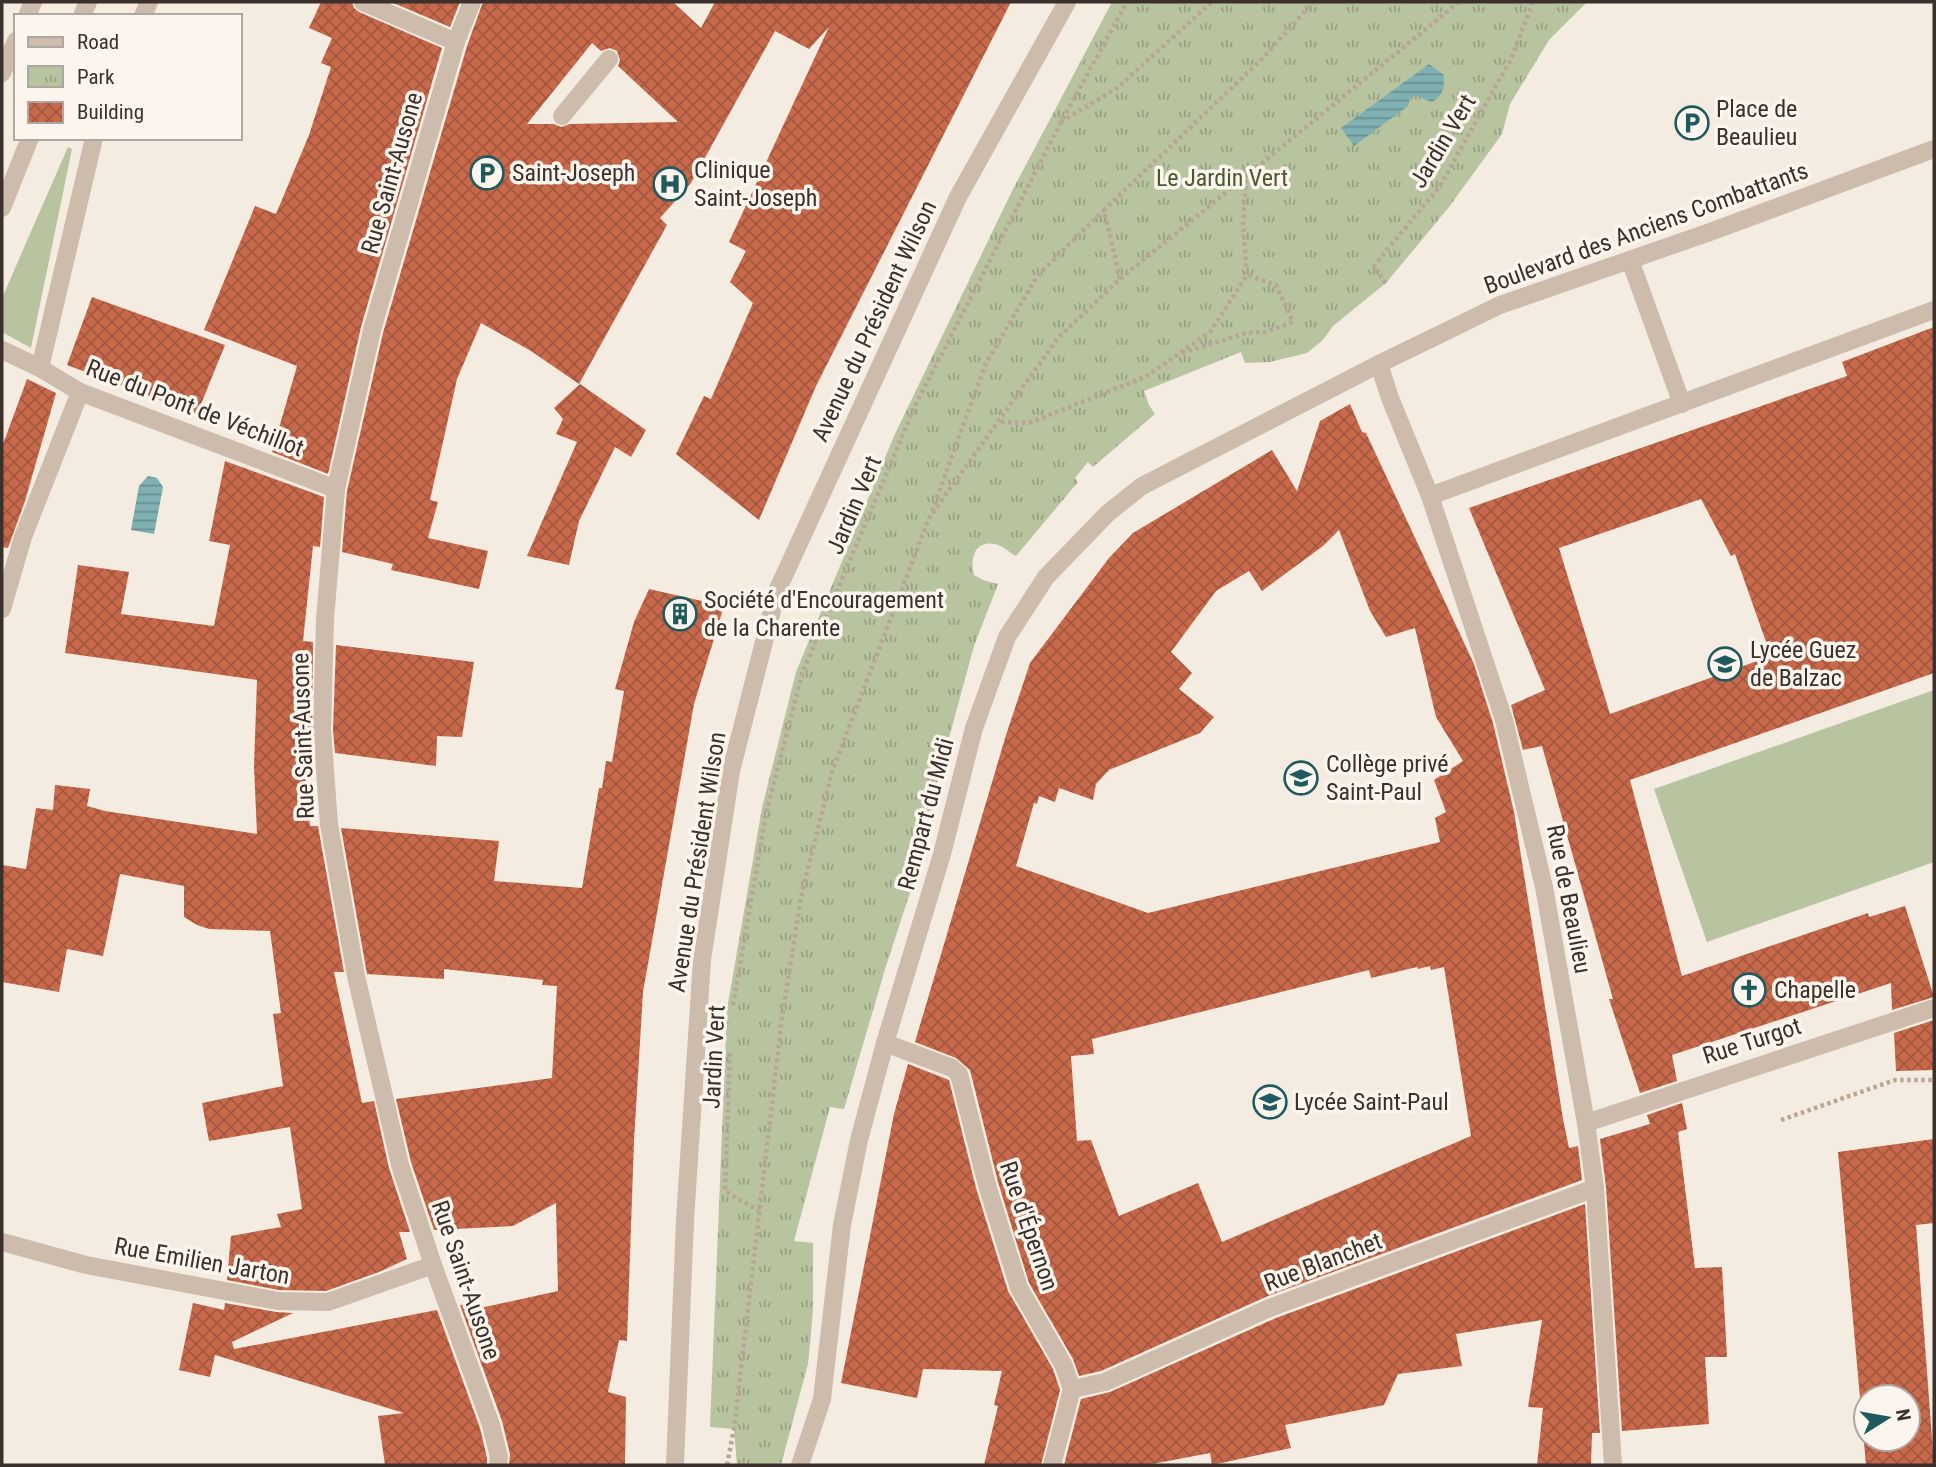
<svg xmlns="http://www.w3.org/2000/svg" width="1936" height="1467" font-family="'Roboto Condensed',sans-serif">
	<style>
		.green { fill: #b8c4a0 }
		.park { fill: url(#park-tufts) }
		.water { fill: url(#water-rules) }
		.building { fill: url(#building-cross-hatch); fill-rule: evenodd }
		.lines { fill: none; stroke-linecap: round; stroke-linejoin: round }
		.path { stroke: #b9a596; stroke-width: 4.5; stroke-dasharray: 3.5 3.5; stroke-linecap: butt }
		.service { stroke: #cdbbac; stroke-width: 18 }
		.minor { stroke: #cdbbac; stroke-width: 18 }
		.tertiary { stroke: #cdbbac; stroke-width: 18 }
		.labels { text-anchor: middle; stroke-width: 7; stroke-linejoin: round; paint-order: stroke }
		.poi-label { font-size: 24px; fill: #3b302b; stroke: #fbf5ee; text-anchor: start }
		.street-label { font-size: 24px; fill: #3b302b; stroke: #fbf5ee }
		.park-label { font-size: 24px; fill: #4a5a2e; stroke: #fbf5ee }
	</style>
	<defs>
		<pattern id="park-tufts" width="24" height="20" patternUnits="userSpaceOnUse" patternTransform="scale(1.75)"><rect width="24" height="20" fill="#b8c4a0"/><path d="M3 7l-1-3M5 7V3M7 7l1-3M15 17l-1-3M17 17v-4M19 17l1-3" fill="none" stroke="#97a083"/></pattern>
		<pattern id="water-rules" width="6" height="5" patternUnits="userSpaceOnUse" patternTransform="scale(1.75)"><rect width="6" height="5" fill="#7fb0b2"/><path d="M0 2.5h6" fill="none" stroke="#699091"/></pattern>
		<pattern id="building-cross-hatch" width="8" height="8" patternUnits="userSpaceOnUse" patternTransform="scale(1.75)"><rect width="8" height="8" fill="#c8694b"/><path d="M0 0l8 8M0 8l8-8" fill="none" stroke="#a4573f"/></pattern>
	</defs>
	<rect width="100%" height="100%" fill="#f4ebe1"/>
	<g class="green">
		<polygon points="68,147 72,149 31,348 2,332 2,298"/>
		<polygon points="1934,690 1934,862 1707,942 1654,789"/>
	</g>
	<path class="park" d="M 1112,2 L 1587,2 L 1549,40 L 1510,104 L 1502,134 L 1449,207 L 1386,283 L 1333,326 L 1323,340 L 1307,353 L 1270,362 L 1245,363 L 1241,352 L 1144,391 L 1149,405 L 1155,414 L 1093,467 L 1088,462 L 1075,478 L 1078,482 L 1016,556 C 1009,552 1003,546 995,544 C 974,540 970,559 974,575 L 983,580 L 998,584 L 974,646 L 940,771 L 921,859 L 886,966 L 844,1109 L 830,1107 L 794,1241 L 813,1243 L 813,1311 L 808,1364 L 781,1465 L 737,1465 L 734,1429 L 710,1427 L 727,1009 L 762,808 L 796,672 L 894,436 L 1012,191 Z"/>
	<g class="water">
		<path d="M 1429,64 L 1444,75 C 1444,88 1444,95 1432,102 L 1416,96 L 1410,98 L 1408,106 L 1354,146 L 1341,128 Z"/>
		<polygon points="148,476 157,478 163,487 154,534 131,530 139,486"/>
	</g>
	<g class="building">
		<polygon points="321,2 352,2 354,8 359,12 442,48 361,327 328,474 272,452 297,366 204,330 255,206 276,214 309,135 331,67 321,63 332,38 309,28"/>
		<polygon points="391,2 460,2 450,27"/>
		<path d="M 483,2 L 673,2 L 701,28 L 715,2 L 1011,2 L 816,386 L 759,520 L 676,454 L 704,396 L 711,399 L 753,303 L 730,282 L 746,251 L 729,242 L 829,27 L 809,49 L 775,31 L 691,183 L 660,218 L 667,225 L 579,384 L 531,351 L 481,323 L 457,379 L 430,500 L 438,502 L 428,538 L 488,551 L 479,589 L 391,570 L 393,564 L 342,552 L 347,491 L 383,333 L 467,46 ZM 592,43 L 601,51 L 610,48 L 617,51 L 620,60 L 618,66 L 678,122 L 570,124 L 561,127 L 554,124 L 527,124 Z"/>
		<polygon points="92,297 225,345 197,414 67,365"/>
		<path d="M 1934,327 L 1934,673 L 1630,780 L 1682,976 L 1868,913 L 1869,917 L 1905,906 L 1934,997 L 1892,1010 L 1891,983 L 1672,1055 L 1677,1081 L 1640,1093 L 1609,999 L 1613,999 L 1542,746 L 1523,750 L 1511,705 L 1545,690 L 1469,508 L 1847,376 L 1842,362 ZM 1701,499 L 1731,556 L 1735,554 L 1771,656 L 1610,714 L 1559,548 Z"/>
		<polygon points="27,379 56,393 25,501 8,548 2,547 2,447"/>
		<polygon points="580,384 646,430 631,457 615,447 579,521 569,565 527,556 577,442 556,434 563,419 554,408"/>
		<path d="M 1350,404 L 1362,432 L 1366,433 L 1474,664 L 1493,723 L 1514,812 L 1563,1119 L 1569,1148 L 1578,1146 L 1582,1180 L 1268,1296 L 1101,1371 L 1079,1376 L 1073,1359 L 1029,1283 L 998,1182 L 970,1070 L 956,1058 L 915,1042 L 1006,735 L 1030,663 L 1109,558 L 1133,533 L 1272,450 L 1297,491 L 1320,421 ZM 1339,530 L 1370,611 L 1386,637 L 1415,628 L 1436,717 L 1463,761 L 1434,780 L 1446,812 L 1435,818 L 1440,842 L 1148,913 L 1016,866 L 1034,803 L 1037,804 L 1039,796 L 1055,802 L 1059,788 L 1093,800 L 1096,784 L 1109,770 L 1200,733 L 1214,717 L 1179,689 L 1192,673 L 1171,652 L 1216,591 L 1249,571 L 1262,591 L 1323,546 ZM 1430,966 L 1431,970 L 1444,967 L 1471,1136 L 1222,1242 L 1198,1183 L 1119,1216 L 1091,1140 L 1077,1141 L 1071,1056 L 1094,1054 L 1092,1039 L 1369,970 L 1371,978 L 1417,967 L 1418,969 Z"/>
		<polygon points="225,461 324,497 320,547 313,546 303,641 313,642 312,750 303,749 310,826 318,826 344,972 334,972 362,1103 374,1101 389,1168 410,1232 399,1232 407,1259 379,1272 326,1291 279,1290 227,1280 231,1236 281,1227 277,1214 302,1209 290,1127 209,1141 202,1103 283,1086 273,1014 281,1013 270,931 209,929 197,925 184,917 184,886 120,874 103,956 67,949 59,992 2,982 2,865 26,869 36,808 53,810 55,785 90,789 87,806 105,811 257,834 254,766 257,680 65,653 78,565 129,572 121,614 214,626 230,545 209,541"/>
		<polygon points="649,589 724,606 694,704 643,992 634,1141 627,1341 619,1340 608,1392 626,1397 625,1465 509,1465 510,1454 502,1421 460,1305 478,1302 480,1308 558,1291 556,1203 513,1226 434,1230 411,1162 396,1099 552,1078 557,986 542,985 543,980 444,969 444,979 367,974 341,828 499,841 494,881 582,888 599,788 602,788 606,761 612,762 624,691 615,689 634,622"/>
		<polygon points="336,645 474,662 462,737 437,736 436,766 335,753 333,730"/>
		<polygon points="1934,1020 1934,1070 1896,1071 1894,1033"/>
		<polygon points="908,1064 949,1080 976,1188 1008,1291 1053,1369 1060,1390 1041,1465 984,1465 998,1406 994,1405 1002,1371 923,1369 917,1398 841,1383 894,1114"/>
		<polygon points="1682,1103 1687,1129 1678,1132 1695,1268 1722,1267 1727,1357 1705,1357 1709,1424 1622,1431 1606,1187 1600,1139 1650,1124 1647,1115"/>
		<path d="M 1934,1139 L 1934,1223 L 1916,1225 L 1934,1465 L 1866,1465 L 1838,1152 ZM 1866,1397 L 1908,1397 L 1908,1439 L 1866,1439 Z"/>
		<polygon points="1585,1204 1600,1433 1592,1433 1591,1465 1537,1465 1543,1408 1528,1407 1542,1320 1456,1334 1462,1366 1398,1374 1384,1405 1285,1425 1291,1448 1212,1465 1210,1453 1147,1465 1064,1465 1081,1399 1110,1392 1276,1318"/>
		<polygon points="193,1303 224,1310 225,1303 276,1312 293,1313 232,1342 234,1349 437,1310 480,1428 487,1458 487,1465 385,1465 378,1416 404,1413 215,1355 210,1377 179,1370"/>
	</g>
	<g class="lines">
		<g class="path">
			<polyline points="1061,122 1117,88 1212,2"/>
			<polyline points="1120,279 1104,210 1264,57 1313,2"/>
			<polyline points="1386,283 1373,267 1440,186 1511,59 1533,2"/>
			<polyline points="1182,353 1246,333 1266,332 1293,322 1276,285 1247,275"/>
			<polyline points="1001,422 1029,423 1145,377 1210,332 1247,275 1243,225 1246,178"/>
			<polyline points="932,511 986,363 1038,275 1104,210"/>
			<polyline points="733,1005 766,814 802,674 915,406 1061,122 1127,2"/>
			<polyline points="730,1053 725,1191 759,1211"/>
			<polyline points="1781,1120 1895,1080 1934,1080"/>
			<polyline points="727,1465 734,1429 782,1017 801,897 832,772 929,518 1058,338 1120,279 1459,2"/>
		</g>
		<g class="service">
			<polyline points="27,16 33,2"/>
			<polyline points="2,73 16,41"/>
			<polyline points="562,116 609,59"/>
			<polyline points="1630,260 1682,404"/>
			<polyline points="1430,496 1934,310"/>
		</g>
		<g class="minor">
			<polyline points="363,2 456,42"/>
			<polyline points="472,2 456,42 372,330 336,489 325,619 322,730 329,824 356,976 400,1165 433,1265 491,1425 499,1457 498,1465"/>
			<polyline points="143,16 149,2"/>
			<polyline points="2,350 40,368 80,392 336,489"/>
			<polyline points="1379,364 1390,398 1430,496 1504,720 1544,887 1586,1123 1595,1188 1613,1465"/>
			<polyline points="40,368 94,138"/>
			<polyline points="2,609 23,537 80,392"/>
			<polyline points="885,1043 952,1068 959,1074 987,1185 1019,1288 1063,1364 1072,1389 1052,1465"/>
			<polyline points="1586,1123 1934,1008"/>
			<polyline points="2,1242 86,1265 278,1301 328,1302 433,1265"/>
			<polyline points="1072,1389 1105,1382 1272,1307 1595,1188"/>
			<polyline points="800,1465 822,1399 842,1225 859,1140 885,1043 942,854 974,728 1007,637 1046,577 1108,513 1142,486 1379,364 1500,305 1710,232 1934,149"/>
		</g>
		<g class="tertiary">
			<polyline points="82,16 88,2"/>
			<polyline points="2,208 30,138"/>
			<polyline points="675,1465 685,1220 702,960 731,771 777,591 958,197 1067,2"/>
		</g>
	</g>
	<defs>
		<symbol id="parking-ring" viewBox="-11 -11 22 22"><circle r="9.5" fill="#fbf5ee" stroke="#1f5a5e" stroke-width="1.5"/><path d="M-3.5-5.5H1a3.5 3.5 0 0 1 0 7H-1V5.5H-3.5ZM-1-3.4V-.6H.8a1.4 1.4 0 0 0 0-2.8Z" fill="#1f5a5e"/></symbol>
		<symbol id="hospital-ring" viewBox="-11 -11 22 22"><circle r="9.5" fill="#fbf5ee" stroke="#1f5a5e" stroke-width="1.5"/><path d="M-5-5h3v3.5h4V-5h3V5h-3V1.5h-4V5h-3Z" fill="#1f5a5e"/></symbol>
		<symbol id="building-ring" viewBox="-11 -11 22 22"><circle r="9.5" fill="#fbf5ee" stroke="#1f5a5e" stroke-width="1.5"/><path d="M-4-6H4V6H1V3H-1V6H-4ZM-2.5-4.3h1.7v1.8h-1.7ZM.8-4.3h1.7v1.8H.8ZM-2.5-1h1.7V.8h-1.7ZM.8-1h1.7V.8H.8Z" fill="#1f5a5e"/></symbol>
		<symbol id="school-ring" viewBox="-11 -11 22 22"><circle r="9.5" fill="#fbf5ee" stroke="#1f5a5e" stroke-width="1.5"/><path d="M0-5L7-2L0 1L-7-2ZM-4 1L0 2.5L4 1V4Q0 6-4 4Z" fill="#1f5a5e"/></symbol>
		<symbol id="church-ring" viewBox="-11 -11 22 22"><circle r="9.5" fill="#fbf5ee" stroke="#1f5a5e" stroke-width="1.5"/><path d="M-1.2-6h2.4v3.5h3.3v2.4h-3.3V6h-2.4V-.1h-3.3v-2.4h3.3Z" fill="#1f5a5e"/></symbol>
	</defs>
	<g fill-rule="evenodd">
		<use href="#parking-ring" x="1673" y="104" width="38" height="38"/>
		<use href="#parking-ring" x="468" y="154" width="38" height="38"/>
		<use href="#hospital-ring" x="651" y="165" width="38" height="38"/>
		<use href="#building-ring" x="661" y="595" width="38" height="38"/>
		<use href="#school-ring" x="1706" y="645" width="38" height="38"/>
		<use href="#school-ring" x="1282" y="759" width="38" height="38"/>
		<use href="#church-ring" x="1730" y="971" width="38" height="38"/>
		<use href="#school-ring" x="1251" y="1083" width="38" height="38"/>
	</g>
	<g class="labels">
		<g class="poi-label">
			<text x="1716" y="117">Place de<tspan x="1716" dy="28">Beaulieu</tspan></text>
			<text x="694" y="178">Clinique<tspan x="694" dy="28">Saint-Joseph</tspan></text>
			<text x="512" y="181">Saint-Joseph</text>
			<text x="704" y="608">Société d'Encouragement<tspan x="704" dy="28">de la Charente</tspan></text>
			<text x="1750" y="658">Lycée Guez<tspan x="1750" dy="28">de Balzac</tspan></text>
			<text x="1326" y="772">Collège privé<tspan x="1326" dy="28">Saint-Paul</tspan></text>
			<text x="1774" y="998">Chapelle</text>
			<text x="1294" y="1110">Lycée Saint-Paul</text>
		</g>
		<g class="street-label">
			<text transform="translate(1443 141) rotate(-59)" y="8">Jardin Vert</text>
			<text transform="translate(392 173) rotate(-74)" y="8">Rue Saint-Ausone</text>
			<text transform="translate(1646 228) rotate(-20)" y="8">Boulevard des Anciens Combattants</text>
			<text transform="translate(874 321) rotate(-65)" y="8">Avenue du Président Wilson</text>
			<text transform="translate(195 408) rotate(21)" y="8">Rue du Pont de Véchillot</text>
			<text transform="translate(854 505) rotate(-67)" y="8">Jardin Vert</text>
			<text transform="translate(303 736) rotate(-92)" y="8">Rue Saint-Ausone</text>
			<text transform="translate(926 814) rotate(-75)" y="8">Rempart du Midi</text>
			<text transform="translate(697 862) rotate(-81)" y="8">Avenue du Président Wilson</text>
			<text transform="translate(1569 899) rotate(79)" y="8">Rue de Beaulieu</text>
			<text transform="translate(1752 1041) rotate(-18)" y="8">Rue Turgot</text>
			<text transform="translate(714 1057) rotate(-87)" y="8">Jardin Vert</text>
			<text transform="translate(1029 1226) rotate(71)" y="8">Rue d'Épernon</text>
			<text transform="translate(202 1261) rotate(10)" y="8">Rue Emilien Jarton</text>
			<text transform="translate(1323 1262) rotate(-21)" y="8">Rue Blanchet</text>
			<text transform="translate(466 1280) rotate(71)" y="8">Rue Saint-Ausone</text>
		</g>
		<g class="park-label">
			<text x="1222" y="186">Le Jardin Vert</text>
		</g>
	</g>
	<rect width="1936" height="1467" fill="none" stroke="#3b302b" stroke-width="7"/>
	<rect x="14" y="14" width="228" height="126" fill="#fbf5ee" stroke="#aea6a0" stroke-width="2"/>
	<rect x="28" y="37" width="35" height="10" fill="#cdbbac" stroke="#aea6a0" stroke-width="2"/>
	<text x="77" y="49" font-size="21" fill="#3b302b">Road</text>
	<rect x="28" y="66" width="35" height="21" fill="url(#park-tufts)" stroke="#aea6a0" stroke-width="2"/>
	<text x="77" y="84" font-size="21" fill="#3b302b">Park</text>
	<rect x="28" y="102" width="35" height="21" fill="url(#building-cross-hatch)" stroke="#aea6a0" stroke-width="2"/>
	<text x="77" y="119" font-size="21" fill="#3b302b">Building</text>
	<g transform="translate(1887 1418) rotate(79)"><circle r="33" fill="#fbf5ee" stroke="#aea6a0" stroke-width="2"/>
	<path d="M0-5L12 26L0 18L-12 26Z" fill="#1f5a5e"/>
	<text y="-10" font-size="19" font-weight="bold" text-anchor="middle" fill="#3b302b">N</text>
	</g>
</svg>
